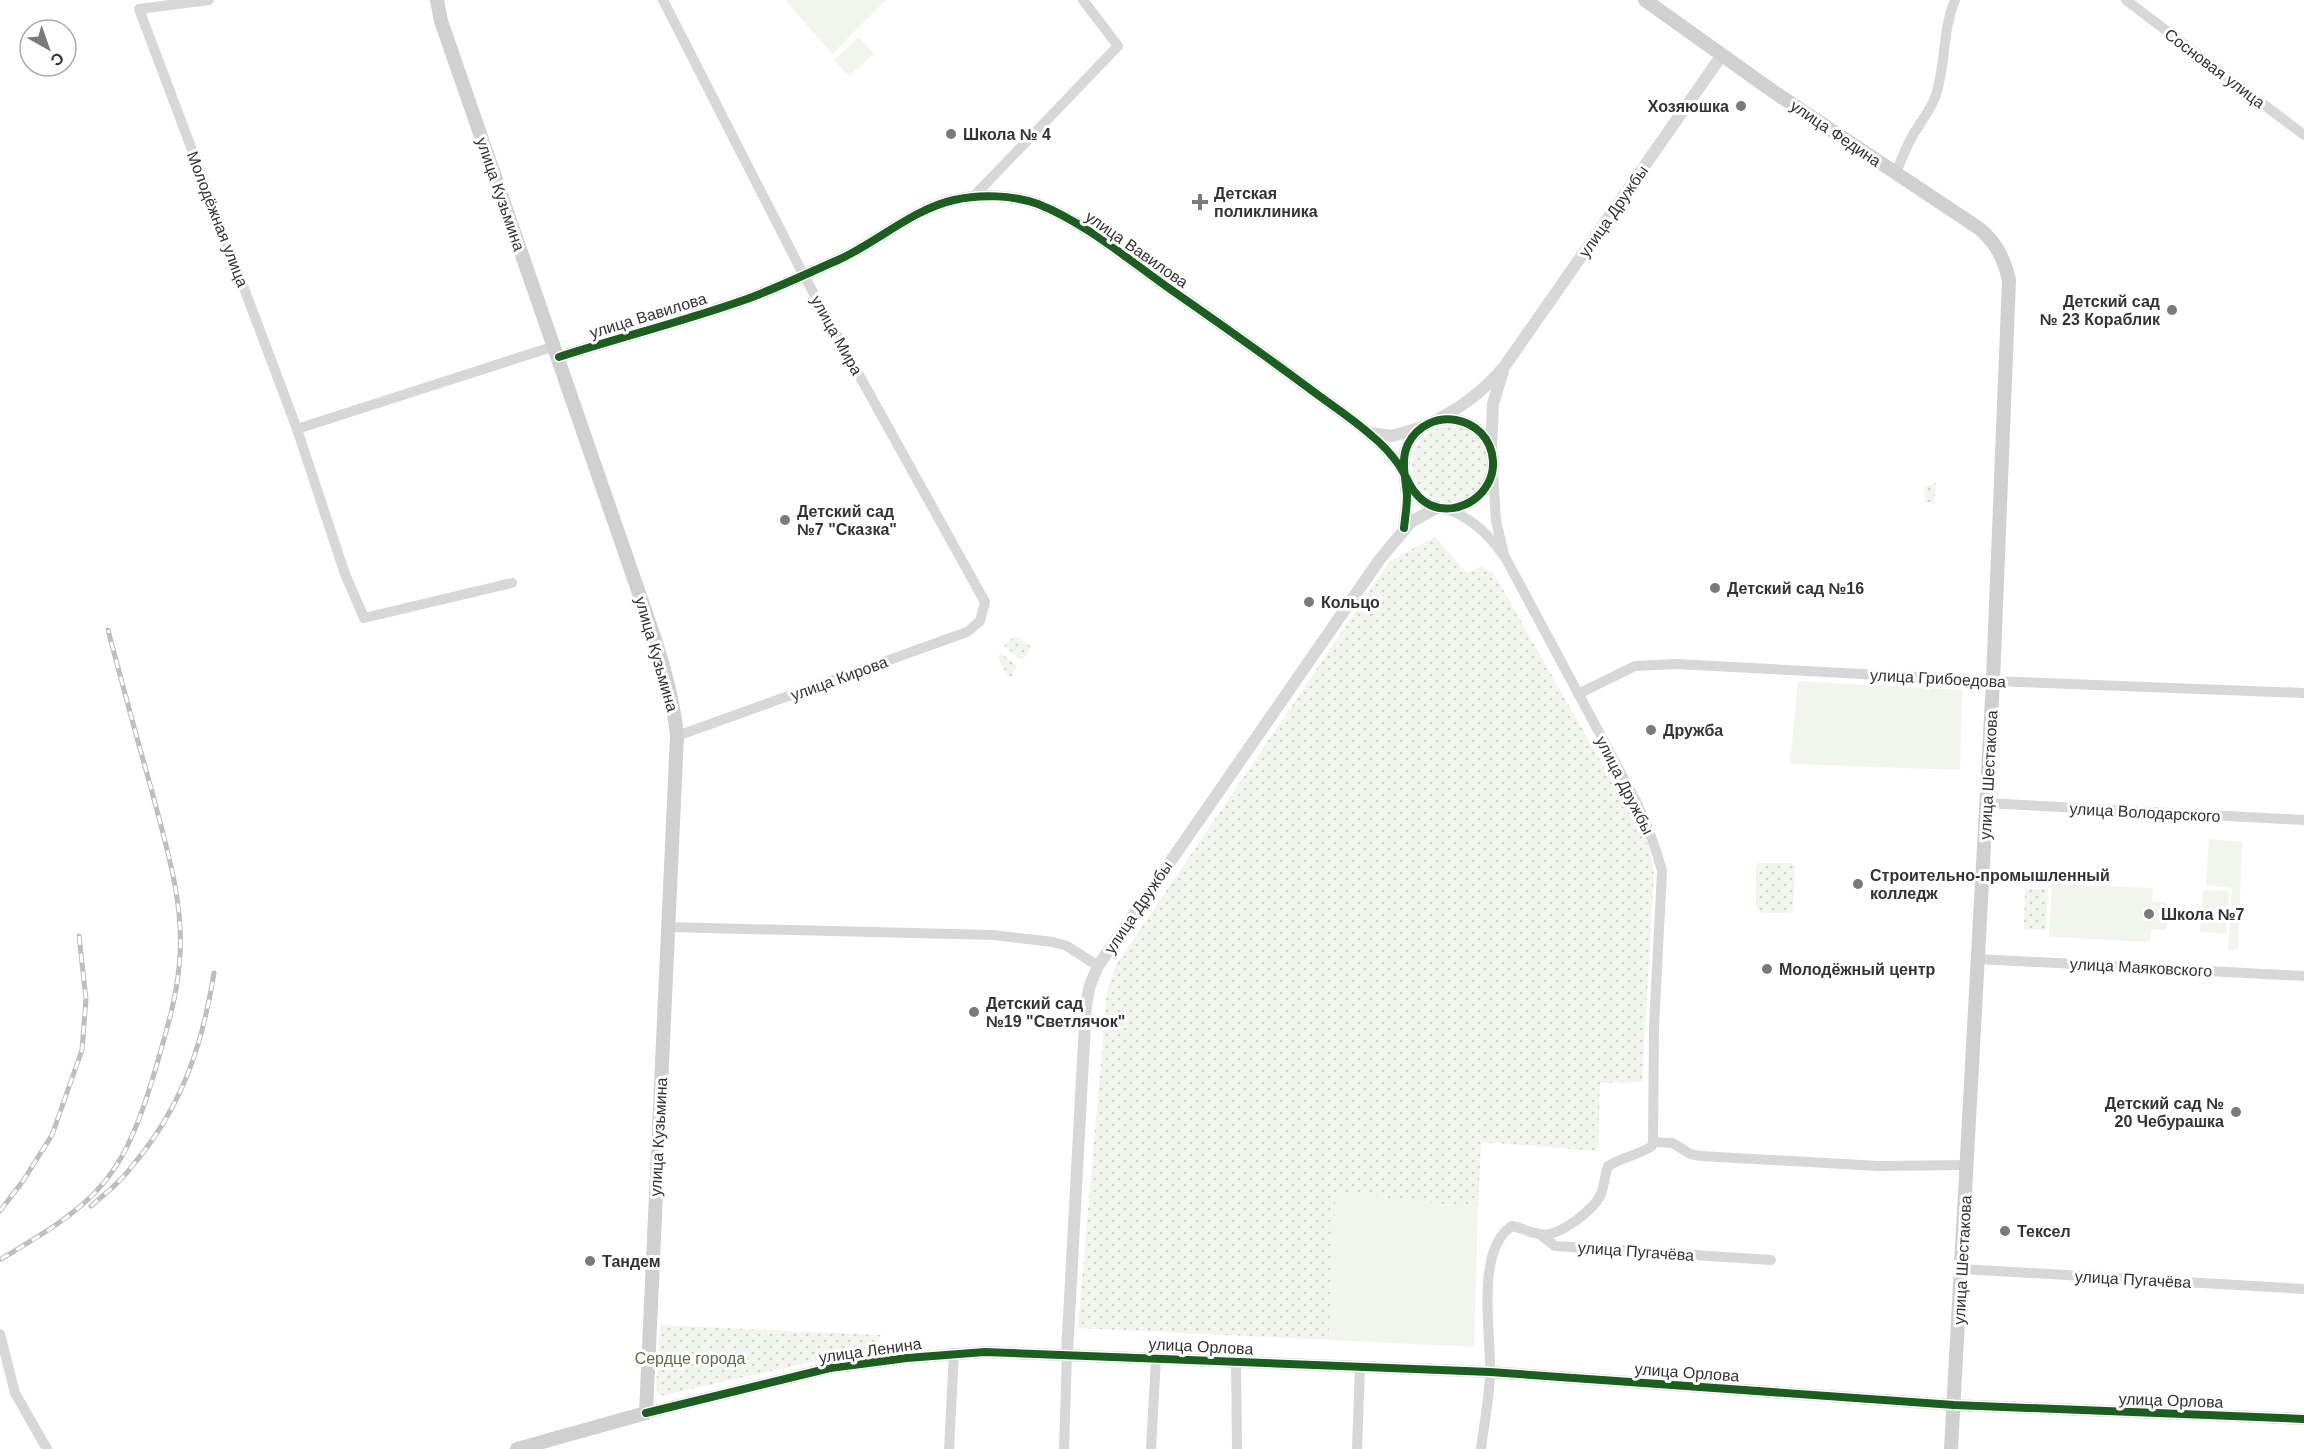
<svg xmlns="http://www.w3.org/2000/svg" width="2304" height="1449" font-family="Helvetica,sans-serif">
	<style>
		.grass { fill: url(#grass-dots) }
		.pitch { fill: #f1f5ed }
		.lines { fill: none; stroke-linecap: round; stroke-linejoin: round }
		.minor { stroke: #d7d7d7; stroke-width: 10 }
		.tertiary { stroke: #d7d7d7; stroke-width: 12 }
		.secondary { stroke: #d0d0d0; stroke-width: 14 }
		.rail-casing { stroke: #bebebe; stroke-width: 5 }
		.rail { stroke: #fff; stroke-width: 3; stroke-dasharray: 9; stroke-linecap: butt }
		.cycleway-casing { stroke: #fff; stroke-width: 11 }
		.cycleway { stroke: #1b5e20; stroke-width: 8 }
		.poi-dot { fill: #7a7a7a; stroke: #fff; stroke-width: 2 }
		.labels { text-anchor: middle; stroke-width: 6; stroke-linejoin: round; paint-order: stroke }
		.street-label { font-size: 16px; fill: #333; stroke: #fff }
		.poi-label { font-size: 16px; font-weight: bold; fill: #333; stroke: #fff; text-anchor: start }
		.park-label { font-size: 16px; fill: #56703f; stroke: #fff }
	</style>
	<defs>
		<pattern id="grass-dots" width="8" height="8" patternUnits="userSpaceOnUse" patternTransform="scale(1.5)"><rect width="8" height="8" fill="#f1f5ed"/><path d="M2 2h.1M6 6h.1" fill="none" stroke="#cfd2cc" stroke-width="1.8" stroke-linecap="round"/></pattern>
	</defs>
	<rect width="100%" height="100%" fill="#fff"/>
	<g class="grass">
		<circle cx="1450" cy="464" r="38"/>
		<polygon points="1936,483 1934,503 1925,502 1924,487"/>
		<polygon points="1435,537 1467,573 1481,567 1493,572 1649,846 1654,871 1642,1082 1600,1083 1598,1151 1481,1142 1478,1208 1336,1192 1329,1340 1078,1328 1107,991 1116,965 1390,561"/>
		<polygon points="1013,637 1017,637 1032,647 1022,660 1004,646"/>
		<polygon points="1000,653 1017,666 1011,677 1008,676 998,658"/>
		<polygon points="1758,863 1792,863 1795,867 1793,910 1790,913 1761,913 1756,907 1756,868"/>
		<polygon points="2025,889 2048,889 2046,930 2024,929"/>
		<polygon points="660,1325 881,1335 877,1347 660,1396 656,1385"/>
	</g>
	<g class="pitch">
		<polygon points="785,0 886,0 832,54"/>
		<polygon points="859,37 874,54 849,76 834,60"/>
		<polygon points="1798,681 1962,690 1960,770 1790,764"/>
		<polygon points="2209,839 2242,842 2238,950 2228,949 2232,888 2206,885"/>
		<polygon points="2052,884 2153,888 2152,902 2167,902 2167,930 2151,930 2150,942 2049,937"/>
		<polygon points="2203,890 2229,891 2226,934 2200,932"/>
		<polygon points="1336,1192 1478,1208 1474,1347 1329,1340"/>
	</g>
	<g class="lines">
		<g class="minor">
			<polyline points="209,0 139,9 297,429 345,574 364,618 512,583"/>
			<polyline points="663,0 803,274 985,602 980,621 967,632 677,736"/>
			<polyline points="2126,0 2304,135"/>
			<path d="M 1896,173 C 1901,160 1906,147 1913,135 C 1921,121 1931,110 1936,95 C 1946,64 1942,31 1955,0"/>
			<polyline points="973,197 1118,46 1083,0"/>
			<polyline points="297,429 555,346"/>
			<polyline points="1493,472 1496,521 1504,554"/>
			<path d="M 1448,509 C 1475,521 1487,533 1505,557 L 1637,803 C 1647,825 1656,847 1662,871 L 1654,1027 L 1653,1142"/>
			<polyline points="1578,694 1635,666 1676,664 1993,681 2304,693"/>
			<polyline points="1986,803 2304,820"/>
			<polyline points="667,927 993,935 1053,942 1067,946 1098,966"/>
			<polyline points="1978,959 2304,976"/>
			<polyline points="1653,1142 1673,1143 1690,1154 1701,1156 1878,1166 1968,1165"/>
			<polyline points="1541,1235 1555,1246 1771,1260"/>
			<polyline points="1962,1269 2304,1289"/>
			<polyline points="0,1334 15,1393 47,1449"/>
			<polyline points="1236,1362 1237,1449"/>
			<polyline points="949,1449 954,1353"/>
			<polyline points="1064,1449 1067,1354"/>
			<polyline points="1151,1449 1156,1358"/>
			<polyline points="1357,1449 1360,1367"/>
			<path d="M 1481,1449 C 1484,1423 1490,1397 1490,1371 C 1491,1332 1475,1250 1512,1226 C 1522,1228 1530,1233 1540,1234 C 1558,1238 1594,1210 1601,1194 C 1604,1185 1605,1175 1608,1166 C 1622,1157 1639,1155 1652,1146 L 1653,1142"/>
		</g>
		<g class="tertiary">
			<path d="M 559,357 C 621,337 685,321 747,299 C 777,288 808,273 838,260 C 876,243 913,209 954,200 C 980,194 1013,195 1038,204 C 1084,222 1129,260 1170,289 C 1219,323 1267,357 1314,392 C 1334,407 1354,420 1372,436 C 1382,444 1391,454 1399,465 C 1409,480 1412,496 1430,505 C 1460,518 1495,493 1493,461 C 1490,415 1428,404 1408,444 C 1400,461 1406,478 1407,496 C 1407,506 1405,518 1404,528"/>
			<path d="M 1440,418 C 1466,405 1485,389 1504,367 L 1722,55"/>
			<polyline points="1369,433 1392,436 1419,428"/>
			<polyline points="1491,448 1493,404 1503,371"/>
			<polyline points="1067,1354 1086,1005 1090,985 1098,966 1380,559 1411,522 1438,507"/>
			<polyline points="646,1413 830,1368 907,1358 985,1352 1490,1372 1954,1405 2304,1419"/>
		</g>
		<g class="secondary">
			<path d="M 437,0 L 441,21 L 649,622 C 662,659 673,696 677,736 L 646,1413 L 517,1449"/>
			<path d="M 1645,0 L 1774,92 L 1980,229 C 1997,244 2004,259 2009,280 L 1993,681 L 1951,1449"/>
		</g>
		<defs>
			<g id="rail">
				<path d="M 91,1206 C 101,1197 112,1189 121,1179 C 129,1171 135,1162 142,1154 C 185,1098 203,1041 214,973"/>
				<polyline points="0,1211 23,1181 52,1135 82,1050 86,999 79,936"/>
				<path d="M 1,1259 C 41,1235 87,1210 114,1169 C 134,1140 147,1098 157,1064 C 166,1032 176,1000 179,967 C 186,906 166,846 151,788 C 136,735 122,683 108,630"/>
			</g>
		</defs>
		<use href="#rail" class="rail-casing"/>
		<use href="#rail" class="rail"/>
		<defs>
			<g id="cycleway">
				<path d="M 559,357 C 621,337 685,321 747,299 C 777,288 808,273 838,260 C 876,243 913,209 954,200 C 980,194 1013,195 1038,204 C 1084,222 1129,260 1170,289 C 1219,323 1267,357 1314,392 C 1334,407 1354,420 1372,436 C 1382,444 1391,454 1399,465 C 1409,480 1412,496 1430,505 C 1460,518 1495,493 1493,461 C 1490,415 1428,404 1408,444 C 1400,461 1406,478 1407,496 C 1407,506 1405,518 1404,528"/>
				<polyline points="646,1413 830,1368 907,1358 985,1352 1490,1372 1954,1405 2304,1419"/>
			</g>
		</defs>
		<use href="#cycleway" class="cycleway-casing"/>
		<use href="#cycleway" class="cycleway"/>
	</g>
	<g class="poi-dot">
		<circle cx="1741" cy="106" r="6"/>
		<circle cx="951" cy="134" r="6"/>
		<path d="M1197 193h6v6h6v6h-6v6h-6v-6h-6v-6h6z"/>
		<circle cx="2172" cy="310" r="6"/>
		<circle cx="785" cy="520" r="6"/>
		<circle cx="1715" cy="588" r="6"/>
		<circle cx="1309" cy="602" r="6"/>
		<circle cx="1651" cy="730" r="6"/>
		<circle cx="1858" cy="884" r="6"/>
		<circle cx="2149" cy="914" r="6"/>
		<circle cx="1767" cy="969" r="6"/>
		<circle cx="974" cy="1012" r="6"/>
		<circle cx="2236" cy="1112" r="6"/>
		<circle cx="2005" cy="1231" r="6"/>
		<circle cx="590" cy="1261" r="6"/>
	</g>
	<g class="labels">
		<g class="street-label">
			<text transform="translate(2215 68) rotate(37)" y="6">Сосновая улица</text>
			<text transform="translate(1836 133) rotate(34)" y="6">улица Федина</text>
			<text transform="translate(501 194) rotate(71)" y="6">улица Кузьмина</text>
			<text transform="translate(1613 211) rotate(-55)" y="6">улица Дружбы</text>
			<text transform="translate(218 219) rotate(69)" y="6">Молодёжная улица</text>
			<text transform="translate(1137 249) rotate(35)" y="6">улица Вавилова</text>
			<text transform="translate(648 315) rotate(-17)" y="6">улица Вавилова</text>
			<text transform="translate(837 335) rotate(61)" y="6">улица Мира</text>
			<text transform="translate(657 654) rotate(74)" y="6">улица Кузьмина</text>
			<text transform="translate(839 678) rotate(-20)" y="6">улица Кирова</text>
			<text transform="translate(1938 678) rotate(3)" y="6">улица Грибоедова</text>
			<text transform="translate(1988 775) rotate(-87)" y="6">улица Шестакова</text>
			<text transform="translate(1625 785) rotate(63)" y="6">улица Дружбы</text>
			<text transform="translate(2145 812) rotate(3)" y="6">улица Володарского</text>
			<text transform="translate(1138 907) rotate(-56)" y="6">улица Дружбы</text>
			<text transform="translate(2141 967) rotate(3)" y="6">улица Маяковского</text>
			<text transform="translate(658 1137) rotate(-87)" y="6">улица Кузьмина</text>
			<text transform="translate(1636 1251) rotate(4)" y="6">улица Пугачёва</text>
			<text transform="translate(1962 1260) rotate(-87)" y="6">улица Шестакова</text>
			<text transform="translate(2133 1279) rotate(3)" y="6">улица Пугачёва</text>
			<text transform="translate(1201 1346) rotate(3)" y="6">улица Орлова</text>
			<text transform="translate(870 1350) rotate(-8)" y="6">улица Ленина</text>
			<text transform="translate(1687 1372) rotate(4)" y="6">улица Орлова</text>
			<text transform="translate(2171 1400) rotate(2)" y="6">улица Орлова</text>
		</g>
		<g class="poi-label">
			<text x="1729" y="112" text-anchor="end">Хозяюшка</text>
			<text x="963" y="140">Школа № 4</text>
			<text x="1214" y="199">Детская<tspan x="1214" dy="18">поликлиника</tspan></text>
			<text x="2160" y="307" text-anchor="end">Детский сад<tspan x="2160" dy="18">№ 23 Кораблик</tspan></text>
			<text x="797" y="517">Детский сад<tspan x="797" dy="18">№7 "Сказка"</tspan></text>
			<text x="1727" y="594">Детский сад №16</text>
			<text x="1321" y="608">Кольцо</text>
			<text x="1663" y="736">Дружба</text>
			<text x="1870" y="881">Строительно-промышленный<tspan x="1870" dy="18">колледж</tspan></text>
			<text x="2161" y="920">Школа №7</text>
			<text x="1779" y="975">Молодёжный центр</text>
			<text x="986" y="1009">Детский сад<tspan x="986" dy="18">№19 "Светлячок"</tspan></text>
			<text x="2224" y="1109" text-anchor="end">Детский сад №<tspan x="2224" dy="18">20 Чебурашка</tspan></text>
			<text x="2017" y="1237">Тексел</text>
			<text x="602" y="1267">Тандем</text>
		</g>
		<g class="park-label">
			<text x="690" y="1364">Сердце города</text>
		</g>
	</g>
	<g transform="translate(48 48) rotate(140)"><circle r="28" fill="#ffffff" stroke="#adadad" stroke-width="1.5"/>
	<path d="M0-4.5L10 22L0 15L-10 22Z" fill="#7a7a7a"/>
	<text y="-9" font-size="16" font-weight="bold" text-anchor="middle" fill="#333333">С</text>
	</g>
</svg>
